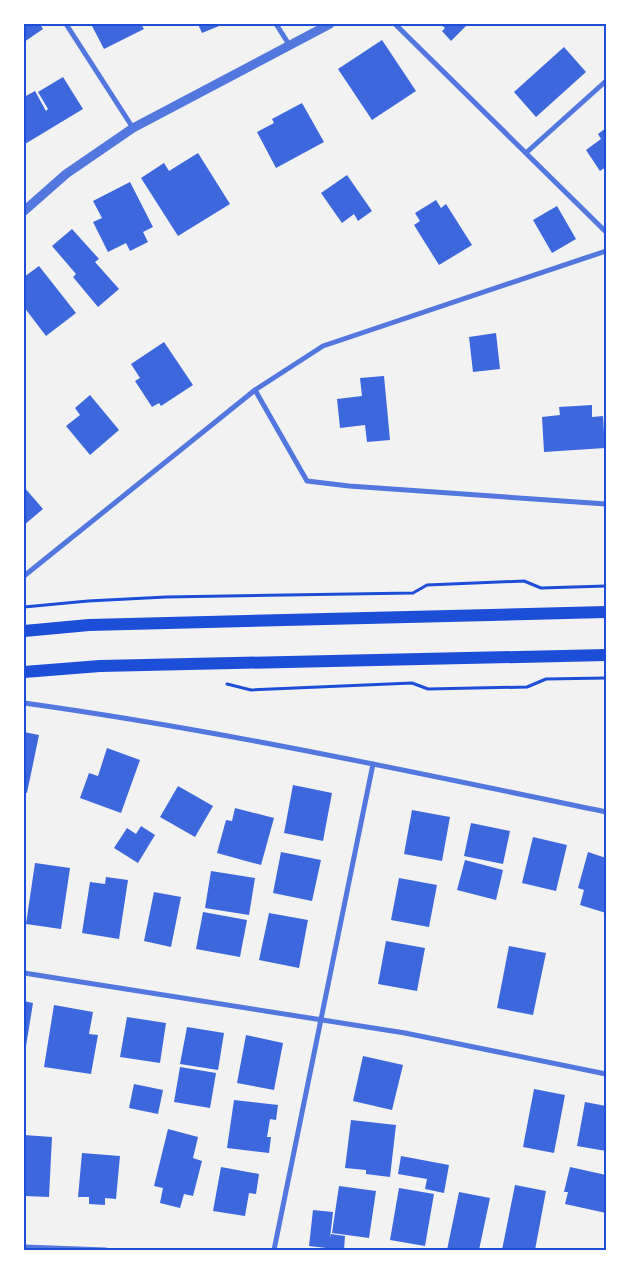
<svg xmlns="http://www.w3.org/2000/svg" width="630" height="1274" font-family="'Open Sans',sans-serif">
	<style>
		.building { fill: #3d67dc }
		.lines { fill: none; stroke-linecap: round; stroke-linejoin: round }
		.path { stroke: #1d4ed8; stroke-width: 3 }
		.minor { stroke: #5277de; stroke-width: 5 }
		.tertiary { stroke: #5277de; stroke-width: 9 }
		.primary { stroke: #1d4ed8; stroke-width: 12 }
		.neatline { fill: none; stroke: #1d4ed8; stroke-width: 2 }
	</style>
	<rect width="100%" height="100%" fill="#f2f2f2"/>
	<g class="building">
		<polygon points="24,24 40,24 43,29 24,42"/>
		<polygon points="91,24 141,24 144,29 104,49"/>
		<polygon points="198,24 224,24 202,33"/>
		<polygon points="440,24 468,24 451,41 442,31 445,28"/>
		<polygon points="382,40 416,91 372,120 338,69"/>
		<polygon points="564,47 586,72 536,117 514,92"/>
		<polygon points="63,77 83,109 25,144 24,97 35,91 46,111 48,109 38,92"/>
		<polygon points="302,103 324,142 276,168 257,132 274,123 272,119"/>
		<polygon points="606,128 606,167 600,171 586,150 601,139 598,134"/>
		<polygon points="198,153 230,204 178,236 141,178 164,163 169,171"/>
		<polygon points="347,175 372,211 358,221 354,214 342,223 321,193"/>
		<polygon points="130,182 153,227 143,232 148,242 130,251 126,243 108,252 93,222 102,218 93,201"/>
		<polygon points="436,200 441,208 446,204 472,245 439,265 414,225 420,221 415,213"/>
		<polygon points="557,206 576,239 552,253 533,220"/>
		<polygon points="72,229 99,259 95,262 119,289 98,307 73,277 76,274 52,246"/>
		<polygon points="39,266 76,313 46,336 24,307 24,277"/>
		<polygon points="496,333 500,369 473,372 469,337"/>
		<polygon points="164,342 193,385 161,406 159,403 152,407 135,381 140,378 131,364"/>
		<polygon points="384,376 390,440 367,442 365,425 340,428 337,399 362,396 360,378"/>
		<polygon points="90,395 119,430 90,455 66,426 80,415 75,408"/>
		<polygon points="592,405 592,417 603,416 605,448 544,452 542,417 560,415 559,407"/>
		<polygon points="24,487 43,509 24,525"/>
		<polygon points="24,732 39,735 27,793 24,792"/>
		<polygon points="107,748 140,760 121,813 80,798 89,773 98,776"/>
		<polygon points="293,785 332,793 323,841 284,833"/>
		<polygon points="178,786 213,806 195,837 160,817"/>
		<polygon points="235,808 274,818 261,865 217,853 226,820 232,821"/>
		<polygon points="412,810 450,817 442,861 404,854"/>
		<polygon points="471,823 510,831 503,864 464,856"/>
		<polygon points="141,826 155,835 138,863 114,848 127,828 136,834"/>
		<polygon points="533,837 567,845 556,891 522,883"/>
		<polygon points="281,852 321,860 312,901 273,893"/>
		<polygon points="588,852 606,858 606,913 580,905 584,890 578,888"/>
		<polygon points="465,860 503,870 496,900 457,890"/>
		<polygon points="35,863 70,868 61,929 26,924"/>
		<polygon points="211,871 255,878 249,915 205,908"/>
		<polygon points="106,877 128,880 119,939 82,933 90,882 105,884"/>
		<polygon points="399,878 437,885 429,927 391,920"/>
		<polygon points="154,892 181,897 171,947 144,941"/>
		<polygon points="203,912 247,920 240,957 196,949"/>
		<polygon points="269,913 308,920 299,968 259,960"/>
		<polygon points="386,941 425,948 417,991 378,984"/>
		<polygon points="509,946 546,953 533,1015 497,1008"/>
		<polygon points="24,1001 33,1003 26,1046 24,1046"/>
		<polygon points="54,1005 93,1012 89,1034 98,1035 91,1074 44,1067"/>
		<polygon points="127,1017 166,1023 160,1063 120,1057"/>
		<polygon points="187,1027 224,1033 218,1070 180,1064"/>
		<polygon points="246,1035 283,1043 274,1090 237,1083"/>
		<polygon points="363,1056 403,1065 392,1110 353,1101"/>
		<polygon points="180,1067 216,1073 210,1108 174,1102"/>
		<polygon points="134,1084 163,1090 158,1114 129,1108"/>
		<polygon points="534,1089 565,1095 554,1153 523,1147"/>
		<polygon points="234,1100 278,1105 276,1120 270,1119 267,1137 271,1137 269,1153 227,1148"/>
		<polygon points="585,1102 606,1106 606,1151 577,1146"/>
		<polygon points="351,1120 396,1125 390,1177 366,1174 366,1170 345,1168"/>
		<polygon points="168,1129 198,1137 193,1158 202,1161 193,1196 184,1194 180,1208 160,1203 163,1188 154,1186"/>
		<polygon points="24,1135 52,1137 49,1197 24,1196"/>
		<polygon points="82,1153 120,1156 116,1199 105,1198 105,1205 89,1204 89,1197 78,1197"/>
		<polygon points="401,1156 449,1165 444,1193 425,1189 427,1179 398,1174"/>
		<polygon points="221,1167 259,1174 256,1194 249,1193 245,1216 213,1211"/>
		<polygon points="570,1167 606,1175 606,1213 565,1204 568,1192 564,1192"/>
		<polygon points="515,1185 546,1191 535,1250 502,1250"/>
		<polygon points="339,1186 376,1191 369,1238 332,1233"/>
		<polygon points="399,1188 434,1194 425,1246 390,1240"/>
		<polygon points="459,1192 490,1198 479,1250 447,1250"/>
		<polygon points="313,1210 333,1212 330,1238 331,1234 345,1236 344,1250 309,1246"/>
	</g>
	<g class="lines">
		<g class="path">
			<polyline points="24,607 88,601 166,597 413,593 427,585 524,581 541,588 606,586"/>
			<polyline points="227,684 251,690 412,683 428,689 527,687 546,679 606,678"/>
		</g>
		<g class="minor">
			<polyline points="66,24 133,128"/>
			<polyline points="276,24 290,46"/>
			<polyline points="395,24 606,232"/>
			<polyline points="527,152 606,81"/>
			<polyline points="255,390 307,481 349,486 606,504"/>
			<polyline points="24,576 255,390 323,346 606,251"/>
			<path d="M 24,703 C 219,730 413,772 606,812"/>
			<polyline points="24,973 405,1033 606,1074"/>
			<polyline points="24,1247 106,1250"/>
			<polyline points="274,1250 373,764"/>
		</g>
		<polyline class="tertiary" points="24,211 66,174 133,128 330,24"/>
		<g class="primary">
			<polyline points="24,631 89,625 606,612"/>
			<polyline points="24,672 100,666 606,655"/>
		</g>
	</g>
	<rect width="630" height="1274" fill="none" stroke="#ffffff" stroke-width="50"/>
	<rect x="25" y="25" width="580" height="1224" class="neatline"/>
</svg>
